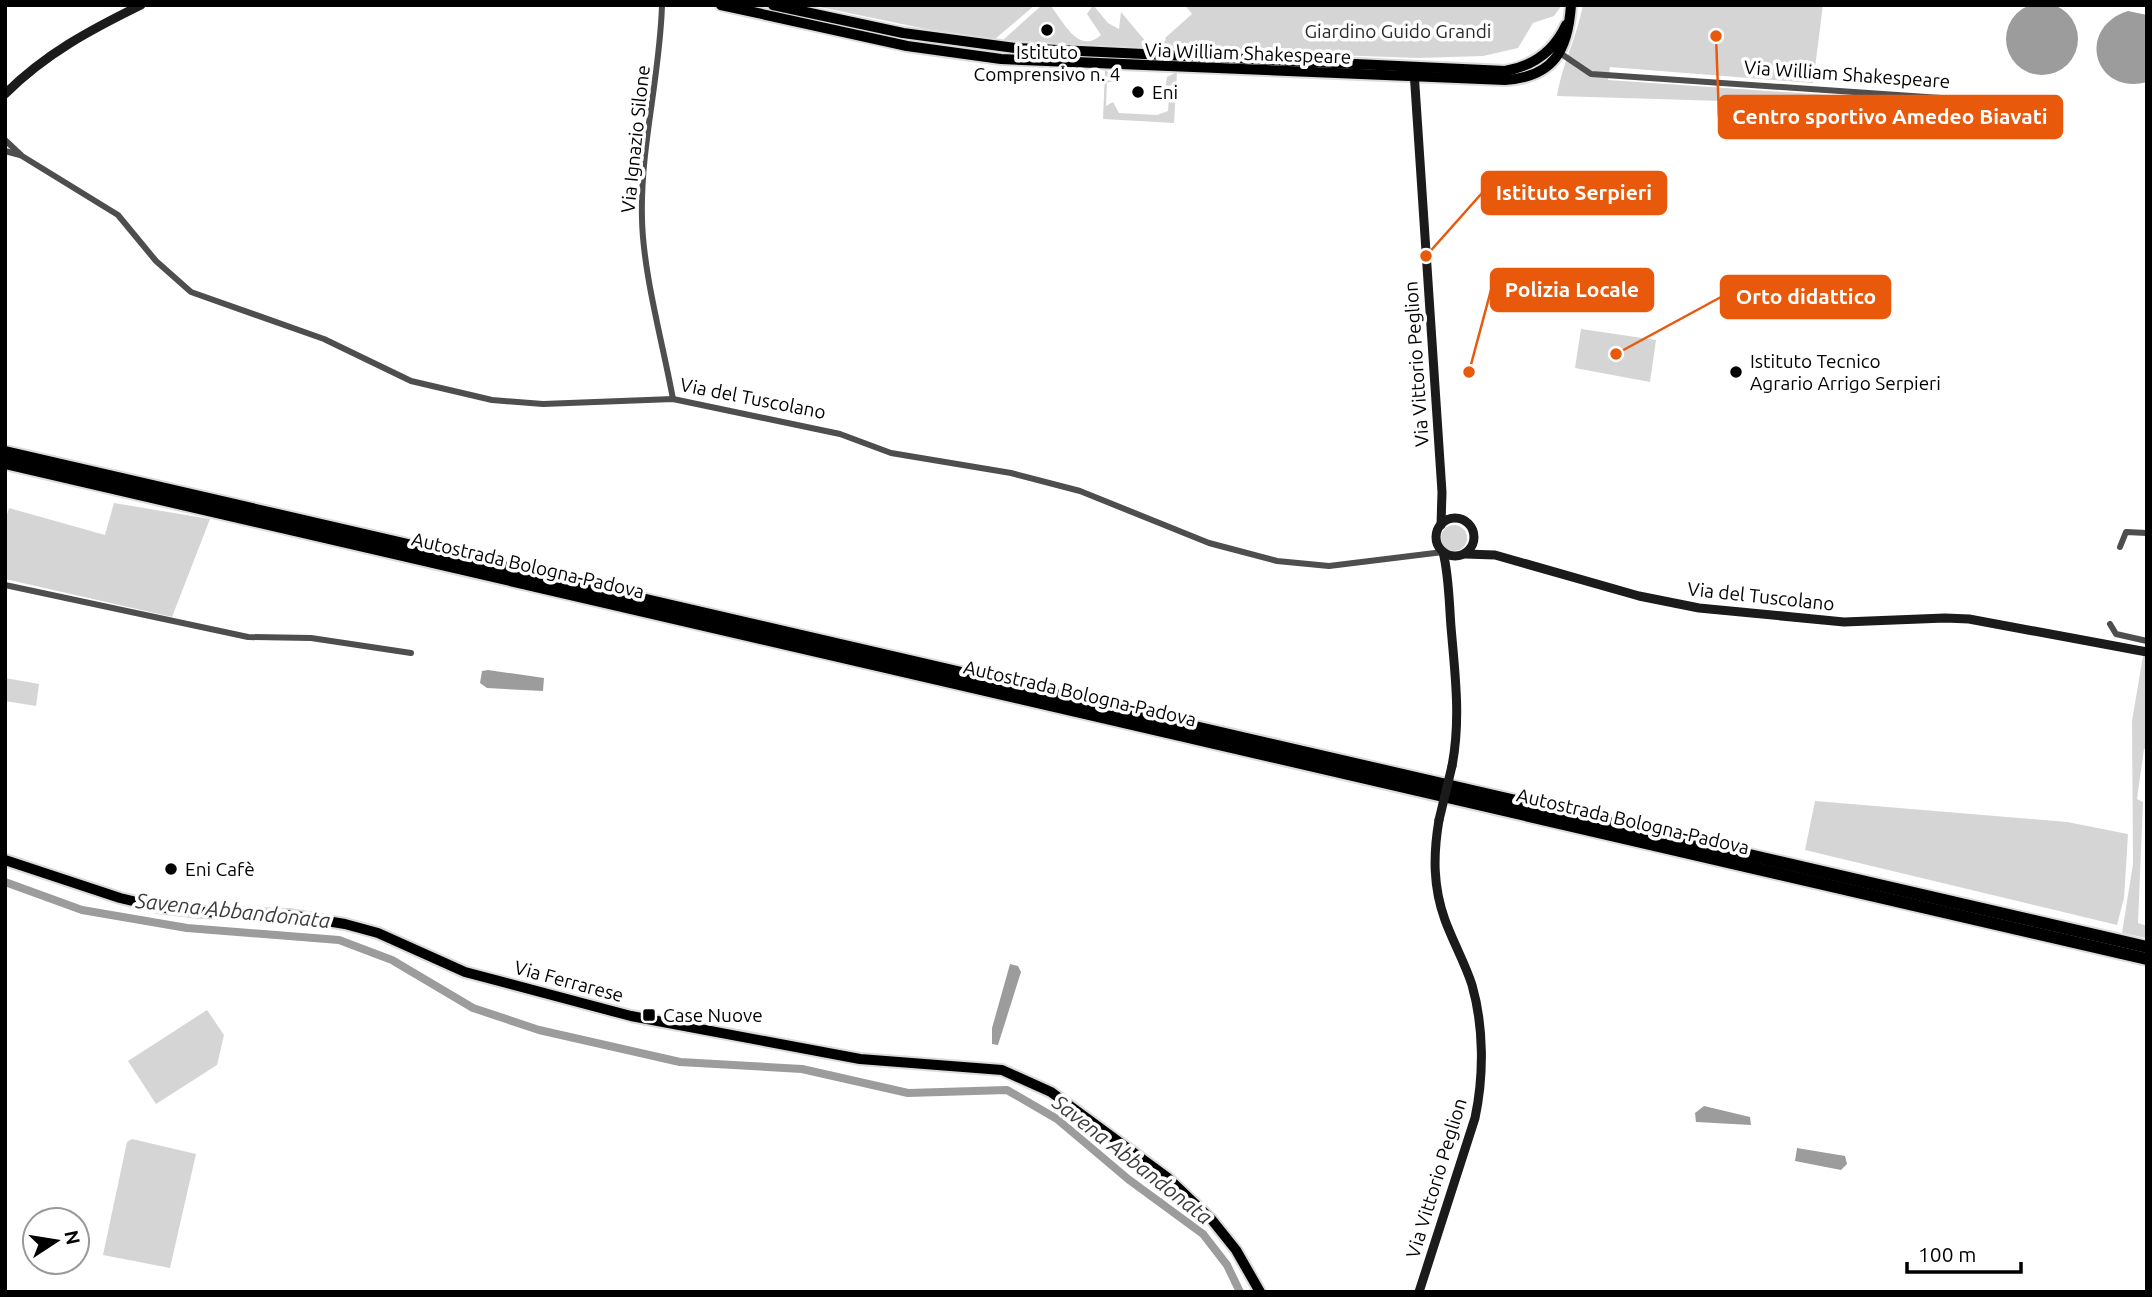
<svg xmlns="http://www.w3.org/2000/svg" width="2152" height="1297" font-family="Ubuntu,sans-serif">
	<style>
		.green { fill: #d5d5d5 }
		.water { fill: #9c9c9c }
		.lines { fill: none; stroke-linecap: round; stroke-linejoin: round }
		.canal { stroke: #9c9c9c; stroke-width: 8 }
		.primary-casing { stroke: #dbdbdb; stroke-width: 14 }
		.highway-casing { stroke: #dbdbdb; stroke-width: 16 }
		.street { stroke: #4e4e4e; stroke-width: 6 }
		.secondary { stroke: #1b1b1b; stroke-width: 9 }
		.primary { stroke: #000; stroke-width: 10 }
		.highway { stroke: #000; stroke-width: 12 }
		.secondary-bridge { stroke: #1b1b1b; stroke-width: 9 }
		.poi-dot { fill: #000; stroke: #fff; stroke-width: 2.5 }
		.labels { text-anchor: middle; stroke-width: 7; stroke-linejoin: round; paint-order: stroke }
		.park-label { font-size: 19px; fill: #2c2c2c; stroke: #fff }
		.poi-label { font-size: 19px; fill: #000; stroke: #fff; text-anchor: start }
		.street-label { font-size: 19px; fill: #000; stroke: #fff }
		.water-label { font-size: 21px; font-style: italic; fill: #3d3d3d; stroke: #fff }
		.leader { fill: none; stroke: #e8590c; stroke-width: 2.5 }
		.callout-dot { fill: #e8590c; stroke: #fff; stroke-width: 2.5 }
		.callout { fill: #e8590c; stroke: #e8590c; stroke-width: 2.5 }
		.callout-label { font-size: 21px; text-anchor: middle; font-weight: bold; fill: #fff }
	</style>
	<rect width="100%" height="100%" fill="#fff"/>
	<g class="green">
		<polygon points="810,5 1035,5 995,39 926,29"/>
		<path d="M 1042,5 L 1050,5 C 1062,19 1078,56 1101,35 L 1087,14 L 1093,5 L 1108,23 L 1119,29 L 1121,12 L 1152,49 L 1003,40 Z"/>
		<polygon points="1185,5 1562,5 1554,16 1533,23 1518,48 1483,56 1419,58 1162,49 1160,46 1166,40 1165,38 1192,14"/>
		<path d="M 1583,5 L 1823,5 L 1813,83 L 1610,67 L 1608,80 L 1859,97 L 1858,105 L 1557,96 C 1562,64 1577,37 1583,5 Z"/>
		<polygon points="1105,69 1113,78 1113,81 1107,83 1106,106 1113,102 1119,113 1157,115 1168,111 1169,96 1165,91 1167,77 1177,72 1174,123 1103,119"/>
		<polygon points="1581,329 1656,340 1650,382 1575,368"/>
		<polygon points="114,503 210,519 172,617 5,579 5,521 9,508 105,535"/>
		<circle cx="1454" cy="538" r="13"/>
		<polygon points="2143,656 2147,657 2147,749 2144,749 2137,799 2143,802 2138,923 2147,926 2147,938 2122,933 2133,864 2132,721"/>
		<polygon points="5,678 39,684 36,706 5,701"/>
		<polygon points="1815,801 2067,822 2128,834 2124,898 2117,925 1805,850"/>
		<polygon points="207,1010 224,1035 217,1065 156,1104 128,1061"/>
		<polygon points="132,1139 196,1154 170,1268 103,1255 127,1142"/>
	</g>
	<g class="water">
		<circle cx="2042" cy="39" r="36"/>
		<path d="M 2128,11 L 2147,15 L 2147,82 C 2094,96 2075,28 2128,11 Z"/>
		<polygon points="488,670 544,678 543,691 487,688 480,683 482,671"/>
		<polygon points="1010,964 1018,966 1021,972 998,1045 992,1044 992,1028"/>
		<polygon points="1704,1106 1750,1117 1751,1125 1696,1122 1695,1113"/>
		<polygon points="1797,1148 1845,1156 1847,1164 1841,1170 1795,1161"/>
	</g>
	<g class="lines">
		<polyline class="canal" points="5,882 82,910 187,928 339,940 392,960 473,1008 539,1030 680,1062 802,1069 908,1093 1007,1090 1057,1119 1128,1179 1203,1234 1227,1265 1240,1292"/>
		<defs>
			<g id="primary">
				<path d="M 721,5 L 907,46 L 1001,59 L 1505,80 C 1554,77 1568,50 1571,5"/>
				<path d="M 773,5 L 903,33 L 1015,48 L 1505,71 C 1534,66 1554,51 1566,25"/>
				<polyline points="5,860 120,898 158,907 200,912 290,915 345,924 378,933 465,972 631,1016 860,1059 1002,1070 1051,1092 1168,1178 1212,1220 1236,1250 1260,1292"/>
			</g>
			<g id="highway">
				<polyline points="5,452 2147,947"/>
				<polyline points="5,463 2147,959"/>
			</g>
		</defs>
		<use href="#primary" class="primary-casing"/>
		<use href="#highway" class="highway-casing"/>
		<g class="street">
			<path d="M 662,5 C 660,77 640,147 642,219 C 643,273 663,344 673,399"/>
			<polyline points="1557,51 1591,74 1970,100"/>
			<polyline points="5,140 22,156 118,215 156,261 191,292 324,339 411,381 492,400 543,404 673,399 840,434 891,453 1011,473 1080,491 1209,543 1277,561 1329,566 1443,552"/>
			<polyline points="5,151 20,155"/>
			<polyline points="2120,547 2126,532 2147,533"/>
			<polyline points="5,585 248,637 311,638 411,653"/>
			<polyline points="2110,624 2116,634 2147,641"/>
		</g>
		<g class="secondary">
			<polyline points="1414,71 1442,492 1441,525"/>
			<path d="M 5,94 C 45,54 90,30 141,5"/>
			<circle cx="1455" cy="537" r="19"/>
			<path d="M 1443,552 C 1449,576 1449,601 1451,627 C 1455,674 1461,719 1452,766"/>
			<polyline points="1465,554 1495,555 1639,596 1699,608 1844,622 1945,618 1969,619 2147,652"/>
			<path d="M 1419,1292 L 1475,1118 C 1484,1076 1484,1027 1472,985 C 1465,963 1453,942 1445,920 C 1433,887 1433,855 1439,820"/>
		</g>
		<use href="#primary" class="primary"/>
		<use href="#highway" class="highway"/>
		<polyline class="secondary-bridge" points="1439,820 1452,766"/>
	</g>
	<g class="poi-dot">
		<circle cx="1047" cy="30" r="7"/>
		<circle cx="1138" cy="92" r="7"/>
		<circle cx="1736" cy="372" r="7"/>
		<circle cx="171" cy="869" r="7"/>
		<rect x="642" y="1008" width="14" height="14" rx="3.5"/>
	</g>
	<g class="labels">
		<g class="park-label">
			<text x="1398" y="38">Giardino Guido Grandi</text>
		</g>
		<g class="poi-label">
			<text x="1047" y="59" text-anchor="middle">Istituto<tspan x="1047" dy="22">Comprensivo n. 4</tspan></text>
			<text x="1152" y="99">Eni</text>
			<text x="1750" y="368">Istituto Tecnico<tspan x="1750" dy="22">Agrario Arrigo Serpieri</tspan></text>
			<text x="185" y="876">Eni Cafè</text>
			<text x="663" y="1022">Case Nuove</text>
		</g>
		<g class="street-label">
			<text transform="translate(1248 53) rotate(2)" y="7">Via William Shakespeare</text>
			<text transform="translate(1847 74) rotate(4)" y="7">Via William Shakespeare</text>
			<text transform="translate(635 139) rotate(-84)" y="7">Via Ignazio Silone</text>
			<text transform="translate(1416 364) rotate(-94)" y="7">Via Vittorio Peglion</text>
			<text transform="translate(753 398) rotate(11)" y="7">Via del Tuscolano</text>
			<text transform="translate(528 565) rotate(13)" y="7">Autostrada Bologna-Padova</text>
			<text transform="translate(1761 596) rotate(6)" y="7">Via del Tuscolano</text>
			<text transform="translate(1080 693) rotate(13)" y="7">Autostrada Bologna-Padova</text>
			<text transform="translate(1633 821) rotate(13)" y="7">Autostrada Bologna-Padova</text>
			<text transform="translate(569 981) rotate(15)" y="7">Via Ferrarese</text>
			<text transform="translate(1436 1178) rotate(-73)" y="7">Via Vittorio Peglion</text>
		</g>
		<g class="water-label">
			<text transform="translate(233 911) rotate(6)" y="7">Savena Abbandonata</text>
			<text transform="translate(1132 1160) rotate(38)" y="7">Savena Abbandonata</text>
		</g>
	</g>
	<path class="leader" d="M1716 36L1719 117M1426 256L1482 193M1469 372L1491 290M1616 354L1721 297"/>
	<g class="callout-dot">
		<circle cx="1716" cy="36" r="7"/>
		<circle cx="1426" cy="256" r="7"/>
		<circle cx="1469" cy="372" r="7"/>
		<circle cx="1616" cy="354" r="7"/>
	</g>
	<g class="callout">
		<rect x="1719" y="96" width="343" height="42" rx="7"/>
		<rect x="1482" y="172" width="184" height="42" rx="7"/>
		<rect x="1491" y="269" width="162" height="42" rx="7"/>
		<rect x="1721" y="276" width="169" height="42" rx="7"/>
	</g>
	<g class="callout-label">
		<text x="1890" y="124">Centro sportivo Amedeo Biavati</text>
		<text x="1574" y="200">Istituto Serpieri</text>
		<text x="1572" y="297">Polizia Locale</text>
		<text x="1806" y="304">Orto didattico</text>
	</g>
	<rect width="2152" height="1297" fill="none" stroke="#000000" stroke-width="14"/>
	<g transform="translate(56 1241) rotate(78)"><circle r="33" fill="#ffffff" stroke="#999999" stroke-width="2"/>
	<path d="M0-5L12 26L0 18L-12 26Z" fill="#000000"/>
	<text y="-10" font-size="19" font-weight="bold" text-anchor="middle" fill="#000000">N</text>
	</g>
	<path d="M1907 1262v10h114v-10" fill="none" stroke="#000000" stroke-width="3.5"/>
	<text x="1918" y="1262" font-size="21" fill="#000000" stroke="#ffffff" stroke-width="5" paint-order="stroke">100 m</text>
</svg>
